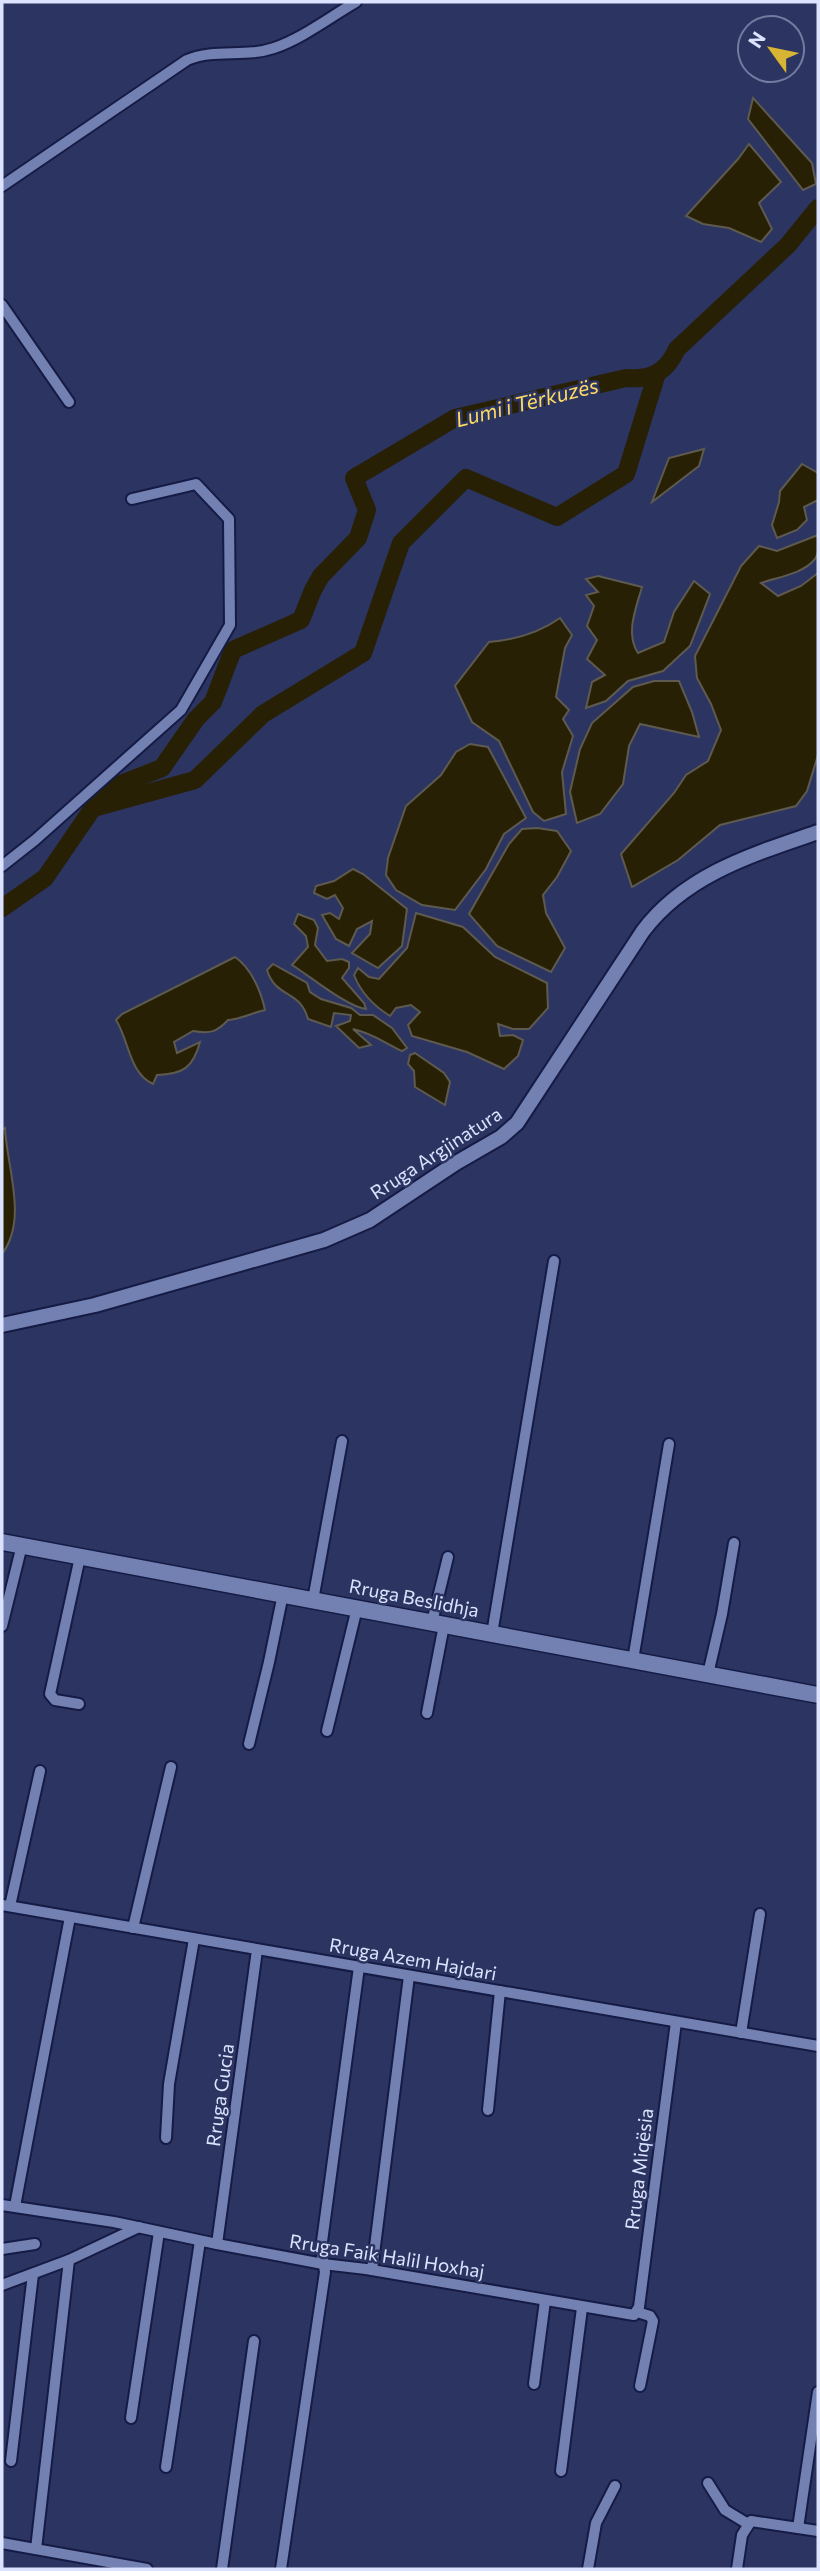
<svg xmlns="http://www.w3.org/2000/svg" width="820" height="2571" font-family="Commissioner,sans-serif">
	<style>
		.water { fill: #282004; stroke: #5e5a4f; stroke-width: 2 }
		.lines { fill: none; stroke-linecap: round; stroke-linejoin: round }
		.river { stroke: #282004; stroke-width: 18 }
		.minor-casing { stroke: #151b44; stroke-width: 14 }
		.tertiary-casing { stroke: #151b44; stroke-width: 18 }
		.secondary-casing { stroke: #151b44; stroke-width: 19 }
		.minor { stroke: #7380b2; stroke-width: 10 }
		.tertiary { stroke: #7380b2; stroke-width: 14 }
		.secondary { stroke: #7380b2; stroke-width: 16 }
		.labels { text-anchor: middle; stroke-width: 5; stroke-linejoin: round; paint-order: stroke }
		.street-label { font-size: 19px; fill: #dbe3ff; stroke: #2c3561 }
		.water-label { font-size: 21px; font-style: italic; fill: #fdda64; stroke: #2c3561 }
	</style>
	<rect width="100%" height="100%" fill="#2c3561"/>
	<g class="water">
		<polygon points="753,98 812,163 816,184 803,190 748,119"/>
		<polygon points="749,144 781,182 759,203 772,229 761,242 729,228 703,224 686,216 738,159"/>
		<polygon points="704,449 699,466 652,502 669,458"/>
		<polygon points="802,464 818,473 818,500 804,507 807,520 797,530 777,538 772,525 779,502 780,491"/>
		<path d="M 818,535 C 818,542 820,553 815,559 C 803,574 778,577 761,583 L 778,596 L 801,586 L 818,573 L 818,755 L 807,791 L 796,806 L 720,825 L 678,860 L 632,887 L 621,854 L 674,793 L 686,775 L 708,761 L 721,730 L 711,704 L 697,678 L 695,656 L 741,566 L 759,546 L 777,551 Z"/>
		<path d="M 598,576 L 642,587 C 636,608 625,634 638,653 L 664,642 L 674,612 L 694,581 L 710,594 L 690,646 L 663,671 L 628,681 L 606,701 L 586,708 L 592,682 L 605,675 L 587,659 L 597,640 L 587,626 L 594,606 L 586,595 L 598,592 L 586,579 Z"/>
		<path d="M 560,618 L 572,635 L 565,648 L 556,697 L 569,710 L 563,719 L 573,736 L 562,772 L 566,814 L 544,821 L 533,812 L 499,741 L 472,722 L 455,686 L 489,642 C 514,640 539,633 560,618 Z"/>
		<polygon points="654,681 679,681 692,712 699,737 640,724 629,746 623,784 600,814 577,823 570,792 580,749 592,723 633,687"/>
		<polygon points="470,744 488,747 526,818 504,834 486,869 455,910 422,905 396,890 386,875 388,858 406,806 441,775 456,752"/>
		<polygon points="537,828 557,831 571,851 557,877 543,895 546,913 565,948 551,972 497,946 469,914 509,844 522,829"/>
		<polygon points="353,869 363,874 407,909 402,946 378,968 352,953 370,934 372,921 357,929 349,946 336,939 322,915 330,913 339,919 343,908 335,895 327,899 314,893 316,886 334,881"/>
		<path d="M 416,913 L 463,927 L 495,957 L 547,983 L 548,1008 L 529,1029 L 513,1029 L 498,1024 L 500,1036 L 513,1035 L 523,1040 L 518,1056 L 504,1069 L 467,1052 L 412,1036 L 408,1025 L 420,1012 L 411,1005 L 396,1008 L 390,1016 C 374,1006 361,993 354,975 L 358,968 L 369,977 L 379,979 L 407,948 Z"/>
		<path d="M 298,914 L 314,920 L 318,928 L 315,945 L 327,961 L 342,959 L 349,962 L 349,968 L 342,978 L 364,1003 L 366,1009 C 347,1007 310,976 292,965 L 308,947 L 306,936 L 294,924 Z"/>
		<path d="M 235,957 C 251,968 261,991 265,1010 C 251,1013 242,1019 228,1020 C 217,1032 210,1034 193,1031 L 174,1042 L 177,1053 L 200,1042 C 193,1068 183,1074 157,1075 L 153,1084 C 129,1073 129,1040 116,1020 L 122,1014 Z"/>
		<path d="M 273,964 L 307,983 L 310,992 L 321,999 L 351,1008 L 360,1015 L 373,1015 L 392,1028 L 407,1048 L 402,1051 C 383,1042 374,1034 353,1029 L 371,1045 L 359,1048 L 336,1026 L 350,1021 L 351,1015 L 334,1013 L 331,1027 L 308,1019 C 300,989 276,999 267,970 Z"/>
		<polygon points="415,1053 444,1073 450,1082 445,1105 415,1087 414,1071 408,1064 410,1055"/>
		<path d="M 5,1128 C 7,1169 28,1219 2,1254 L 2,1130 Z"/>
	</g>
	<g class="lines">
		<g class="river">
			<polyline points="97,807 195,780 263,714 363,653 401,543 466,478 557,517 626,474 657,373"/>
			<path d="M 2,908 L 45,878 L 93,808 L 106,795 L 121,784 L 162,768 L 196,719 L 213,702 L 233,650 L 301,620 L 313,590 L 321,576 L 358,538 L 367,510 L 354,478 L 455,418 L 626,378 C 651,380 666,373 677,349 L 788,245 L 818,208"/>
		</g>
		<defs>
			<g id="minor">
				<path d="M 2,186 L 187,60 C 215,48 245,58 274,48 C 303,38 330,17 356,2"/>
				<polyline points="2,305 69,402"/>
				<polyline points="2,866 35,840 181,710 230,625 229,519 196,484 132,499"/>
				<polyline points="313,1600 342,1441"/>
				<polyline points="432,1622 448,1557"/>
				<polyline points="2,1626 22,1545"/>
				<polyline points="492,1634 554,1261"/>
				<polyline points="633,1660 669,1444"/>
				<polyline points="708,1674 722,1614 734,1543"/>
				<polyline points="79,1704 55,1700 50,1694 80,1557"/>
				<polyline points="427,1713 444,1625"/>
				<polyline points="327,1731 357,1608"/>
				<polyline points="249,1744 269,1662 283,1594"/>
				<polyline points="2,1905 818,2046"/>
				<polyline points="10,1906 40,1771"/>
				<polyline points="133,1928 171,1767"/>
				<polyline points="741,2033 760,1914"/>
				<polyline points="488,2110 500,1991"/>
				<polyline points="166,2138 169,2084 194,1939"/>
				<polyline points="2,2205 114,2222 217,2244 323,2264 366,2269 634,2315 639,2307 676,2022"/>
				<polyline points="15,2206 70,1917"/>
				<polyline points="217,2244 257,1950"/>
				<polyline points="2,2249 35,2244"/>
				<polyline points="372,2270 409,1976"/>
				<polyline points="2,2285 69,2260 139,2227"/>
				<polyline points="637,2312 650,2316 653,2321 640,2386"/>
				<polyline points="534,2384 545,2301"/>
				<polyline points="131,2418 159,2232"/>
				<polyline points="11,2461 33,2274"/>
				<polyline points="166,2467 200,2241"/>
				<polyline points="561,2471 582,2308"/>
				<polyline points="708,2483 725,2510 748,2524"/>
				<polyline points="798,2528 818,2392"/>
				<polyline points="2,2543 147,2569"/>
				<polyline points="36,2549 69,2260"/>
				<polyline points="222,2569 254,2341"/>
				<polyline points="281,2569 325,2272 321,2249 359,1967"/>
				<polyline points="588,2569 596,2523 615,2486"/>
				<polyline points="737,2569 742,2535 751,2521 818,2531"/>
			</g>
			<path id="tertiary" d="M 2,1325 L 95,1305 L 324,1240 L 370,1220 L 456,1163 L 501,1137 L 517,1123 L 643,931 C 686,874 754,854 818,832"/>
			<polyline id="secondary" points="2,1542 818,1695"/>
		</defs>
		<use href="#minor" class="minor-casing"/>
		<use href="#tertiary" class="tertiary-casing"/>
		<use href="#secondary" class="secondary-casing"/>
		<use href="#minor" class="minor"/>
		<use href="#tertiary" class="tertiary"/>
		<use href="#secondary" class="secondary"/>
	</g>
	<g class="labels">
		<g class="street-label">
			<text transform="translate(436 1153) rotate(-33)" y="7">Rruga Argjinatura</text>
			<text transform="translate(414 1598) rotate(11)" y="7">Rruga Beslidhja</text>
			<text transform="translate(413 1959) rotate(10)" y="7">Rruga Azem Hajdari</text>
			<text transform="translate(220 2095) rotate(-82)" y="7">Rruga Gucia</text>
			<text transform="translate(639 2169) rotate(-83)" y="7">Rruga Miqësia</text>
			<text transform="translate(387 2256) rotate(9)" y="7">Rruga Faik Halil Hoxhaj</text>
		</g>
		<g class="water-label">
			<text transform="translate(527 403) rotate(-14)" y="7">Lumi i Tërkuzës</text>
		</g>
	</g>
	<rect width="820" height="2571" fill="none" stroke="#dbe3ff" stroke-width="7"/>
	<g transform="translate(771 49) rotate(303)"><circle r="33" fill="#2c3561" stroke="#727ba0" stroke-width="2"/>
	<path d="M0-5L12 26L0 18L-12 26Z" fill="#d7b434"/>
	<text y="-10" font-size="19" font-weight="bold" text-anchor="middle" fill="#dbe3ff">N</text>
	</g>
</svg>
